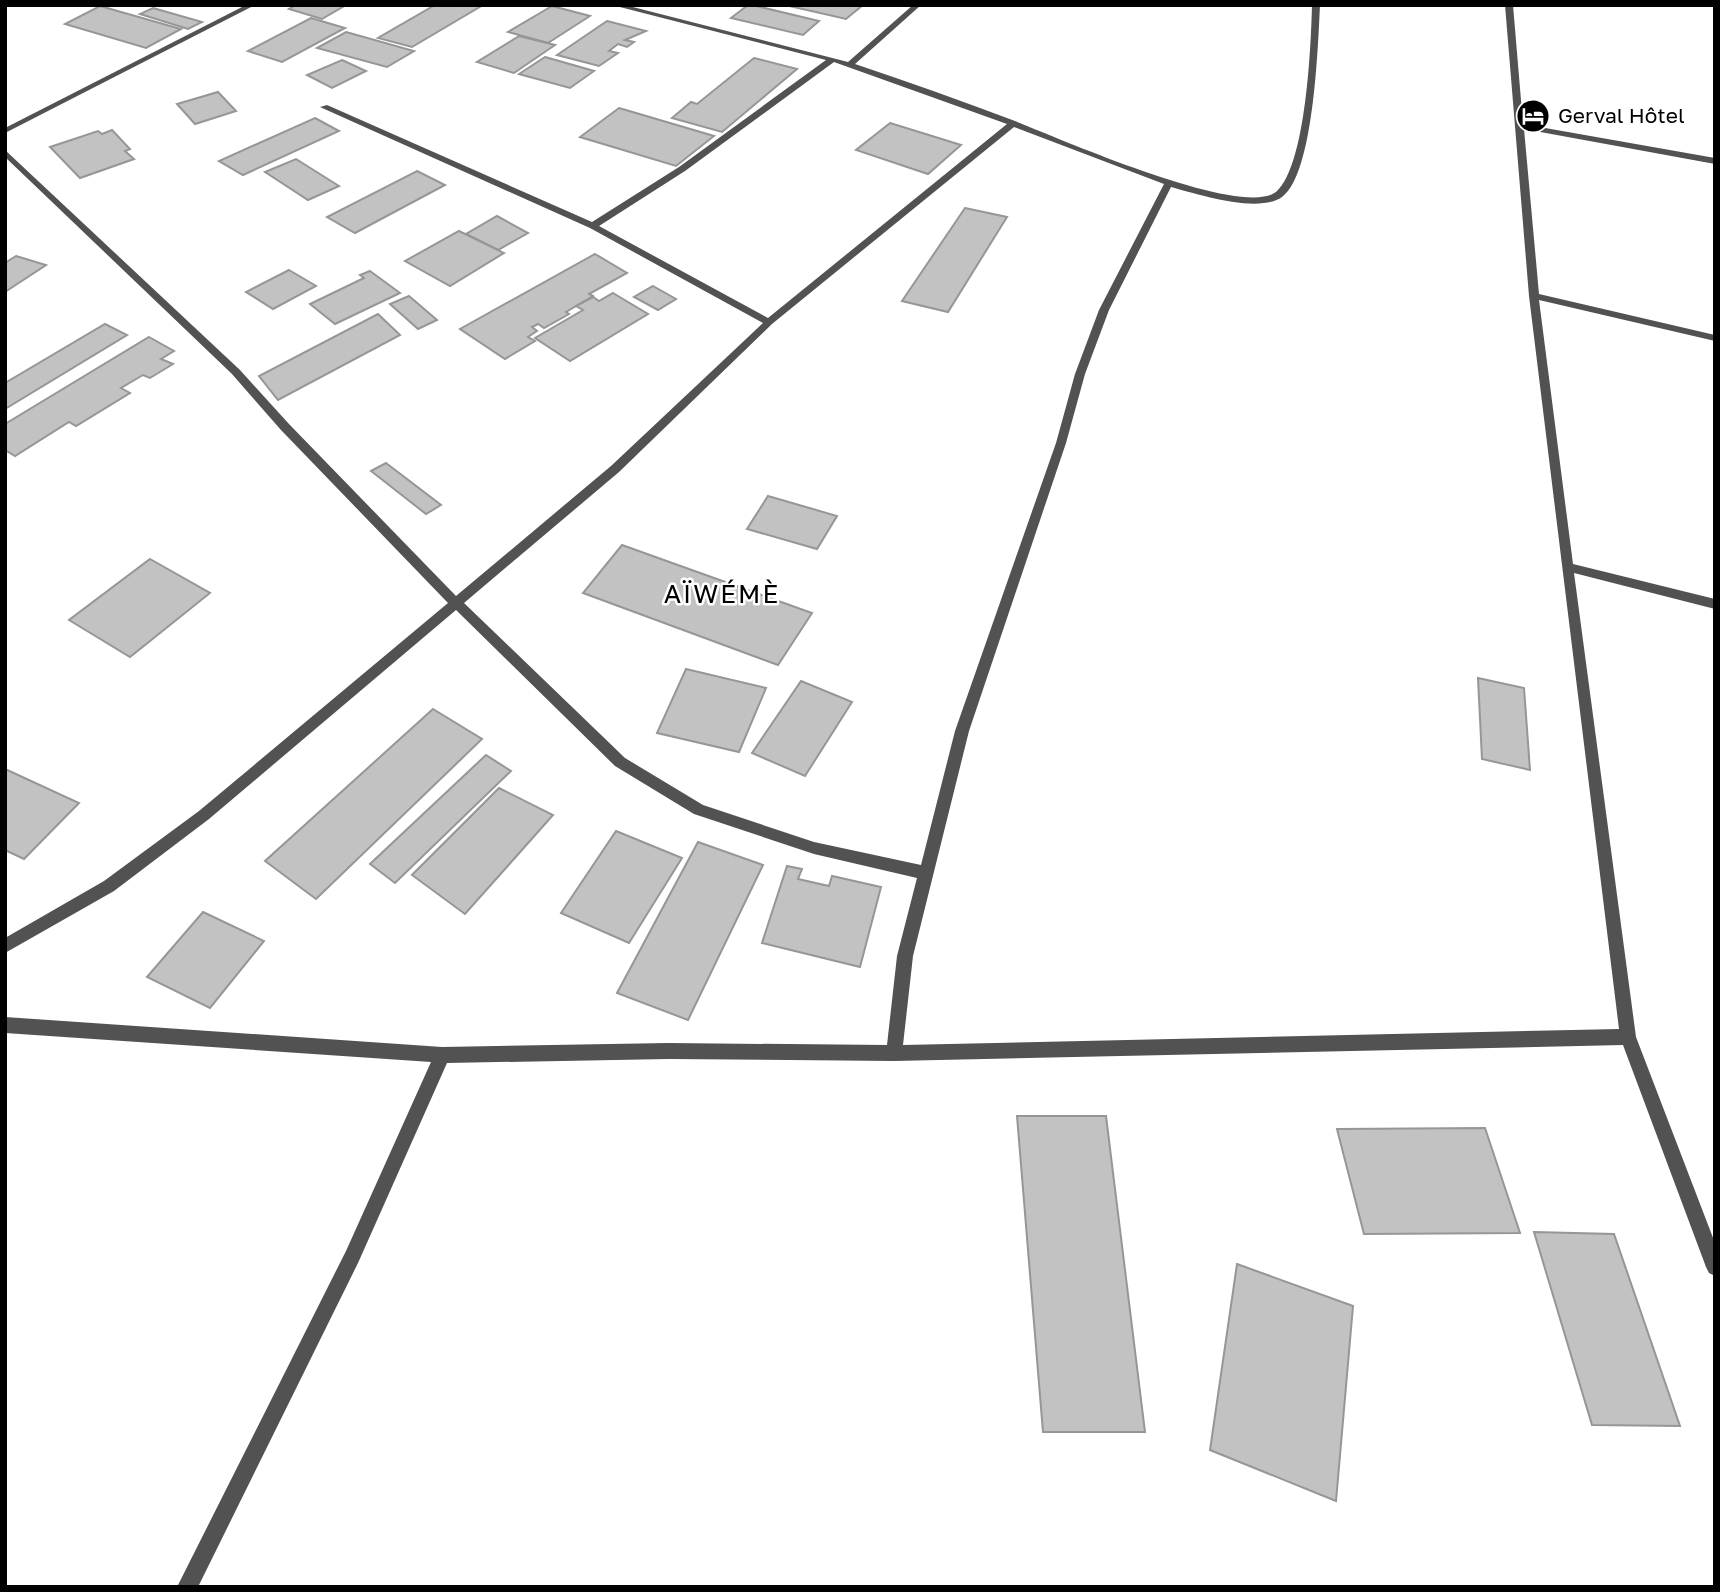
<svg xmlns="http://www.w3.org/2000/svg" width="1720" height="1592" font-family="'Golos Text',sans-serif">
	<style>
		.building { fill: #c2c2c2; stroke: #969696; stroke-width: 2 }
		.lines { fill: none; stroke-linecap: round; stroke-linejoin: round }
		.street { fill: #525252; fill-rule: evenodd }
		.labels { text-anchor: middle; stroke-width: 5; stroke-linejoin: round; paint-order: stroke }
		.far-poi-label { font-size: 21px; fill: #000; stroke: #fff; text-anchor: start }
		.neighbourhood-label { font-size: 26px; letter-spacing: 2px; fill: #000; stroke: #fff }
	</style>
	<rect width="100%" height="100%" fill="#fff"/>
	<g class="building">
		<polygon points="296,5 346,5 322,19 289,9"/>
		<polygon points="435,5 483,5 412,47 378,38"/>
		<polygon points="748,5 752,5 819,21 803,35 731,18"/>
		<polygon points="785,5 863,5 846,19"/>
		<polygon points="100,6 181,29 146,48 65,24"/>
		<polygon points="552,6 590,16 548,43 508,32"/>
		<polygon points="153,8 202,22 188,29 140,14"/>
		<polygon points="311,18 345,28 282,62 248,51"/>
		<polygon points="607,21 646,31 625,40 634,42 627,47 618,44 609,51 618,53 599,66 557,55"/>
		<polygon points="346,32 414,51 387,67 317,48"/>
		<polygon points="519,36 555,45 514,73 477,62"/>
		<polygon points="545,57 594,71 570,88 519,74"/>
		<polygon points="754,58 797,69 722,132 672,118 691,102 697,104"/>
		<polygon points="342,60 366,71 332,88 307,75"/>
		<polygon points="218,92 236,111 195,124 177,104"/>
		<polygon points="619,108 714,136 676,166 580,137"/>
		<polygon points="315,118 339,131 243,175 219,161"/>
		<polygon points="890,123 961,145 928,174 856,150"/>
		<polygon points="112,130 130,149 125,151 134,159 80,178 50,147 98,131 102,134"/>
		<polygon points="296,159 339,186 308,200 265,172"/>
		<polygon points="417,171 445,185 355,233 327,217"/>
		<polygon points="965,208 1007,217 948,312 902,301"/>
		<polygon points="497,216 528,233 498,250 466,234"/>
		<polygon points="459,231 504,253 450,286 405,261"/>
		<polygon points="595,254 627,273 589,294 593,296 566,312 569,314 544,328 538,324 532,327 537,331 528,337 535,341 505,359 460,329"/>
		<polygon points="16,256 46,265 5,292 5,263"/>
		<polygon points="289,270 316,286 273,309 246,292"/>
		<polygon points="370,271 400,293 335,324 310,304 364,278 360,275"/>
		<polygon points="653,286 676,299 658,310 634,297"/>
		<polygon points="613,293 648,314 570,361 535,338 583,310 576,306 593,297 599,301"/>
		<polygon points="409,296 437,320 418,329 390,304"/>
		<polygon points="378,314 400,335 278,400 259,376"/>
		<polygon points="105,324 127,335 5,409 5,383"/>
		<polygon points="149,337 174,351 161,359 173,364 150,378 143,375 121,388 130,393 76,426 69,422 15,456 5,450 5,424"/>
		<polygon points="386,463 441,505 426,514 371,471"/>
		<polygon points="768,496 837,516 817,549 747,529"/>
		<polygon points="622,545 812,613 778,665 583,593"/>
		<polygon points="150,559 210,593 130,657 69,620"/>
		<polygon points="686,669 766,688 739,752 657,733"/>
		<polygon points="1478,678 1524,688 1530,770 1482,759"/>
		<polygon points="801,681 852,702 805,776 752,753"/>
		<polygon points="433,709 482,739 316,899 265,861"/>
		<polygon points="486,755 511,771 395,883 370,864"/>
		<polygon points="5,769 79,803 24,859 5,850"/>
		<polygon points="499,788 553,815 465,914 412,875"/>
		<polygon points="616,831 682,858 629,943 561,913"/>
		<polygon points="698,842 763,865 688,1020 617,993"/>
		<polygon points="787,866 802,869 798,879 829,886 832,876 881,887 860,967 762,943"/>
		<polygon points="203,912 264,941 210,1008 147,977"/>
		<polygon points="1017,1116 1106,1116 1145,1432 1043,1432"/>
		<polygon points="1485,1128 1520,1233 1364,1234 1337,1129"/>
		<polygon points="1534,1232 1614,1234 1680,1426 1592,1425"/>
		<polygon points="1237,1264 1353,1306 1336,1501 1210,1450"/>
	</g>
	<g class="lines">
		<g class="street">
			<polygon points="246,5 255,5 5,133 5,128"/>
			<path d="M 612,5 L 625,5 L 848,62 L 913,5 L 921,5 L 855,64 C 909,82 962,101 1015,121 C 1056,137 1246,221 1277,191 C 1306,164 1311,46 1312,5 L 1320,5 C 1318,45 1314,174 1282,197 C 1258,214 1197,194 1171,187 L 1109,310 L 1085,374 L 1066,443 L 969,731 L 913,956 L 903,1045 L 1619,1029 L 1529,296 L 1505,5 L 1513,5 L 1523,124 L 1715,158 L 1715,164 L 1524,129 L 1539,294 L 1715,335 L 1715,341 L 1539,300 L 1573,564 L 1715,599 L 1715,609 L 1574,573 L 1636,1037 L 1715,1243 L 1715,1276 L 1709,1273 L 1706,1267 L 1623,1045 L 894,1061 L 668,1059 L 447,1063 L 358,1263 L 198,1587 L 177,1587 L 346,1251 L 431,1062 L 5,1033 L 5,1017 L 442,1047 L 668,1043 L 887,1045 L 897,956 L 917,878 L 814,854 L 694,814 L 615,766 L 456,610 L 209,819 L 114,891 L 5,953 L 5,938 L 104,881 L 199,811 L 448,603 L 281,430 L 232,374 L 5,157 L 5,150 L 240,370 L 289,424 L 456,596 L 611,466 L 763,323 L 590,228 L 320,107 L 327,105 L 592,222 L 679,167 L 826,60 ZM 834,62 L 1007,124 L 768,318 L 599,226 L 685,171 ZM 1014,127 L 1164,184 L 1099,310 L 1075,374 L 1056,443 L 955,731 L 921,865 L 814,842 L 703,805 L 625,758 L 464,603 L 619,472 L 772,324 Z"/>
		</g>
	</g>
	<defs>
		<symbol id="hotel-disc" viewBox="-11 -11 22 22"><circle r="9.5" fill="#000" stroke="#fff"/><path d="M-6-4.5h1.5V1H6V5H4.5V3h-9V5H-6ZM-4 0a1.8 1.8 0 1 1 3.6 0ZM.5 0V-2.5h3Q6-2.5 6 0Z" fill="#fff"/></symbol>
	</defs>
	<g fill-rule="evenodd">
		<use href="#hotel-disc" x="1514" y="97" width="38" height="38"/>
	</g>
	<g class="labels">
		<g class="far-poi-label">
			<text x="1558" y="123">Gerval Hôtel</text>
		</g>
		<g class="neighbourhood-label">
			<text x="722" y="603">AÏWÉMÈ</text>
		</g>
	</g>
	<rect width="1720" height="1592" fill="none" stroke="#000000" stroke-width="14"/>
</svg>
